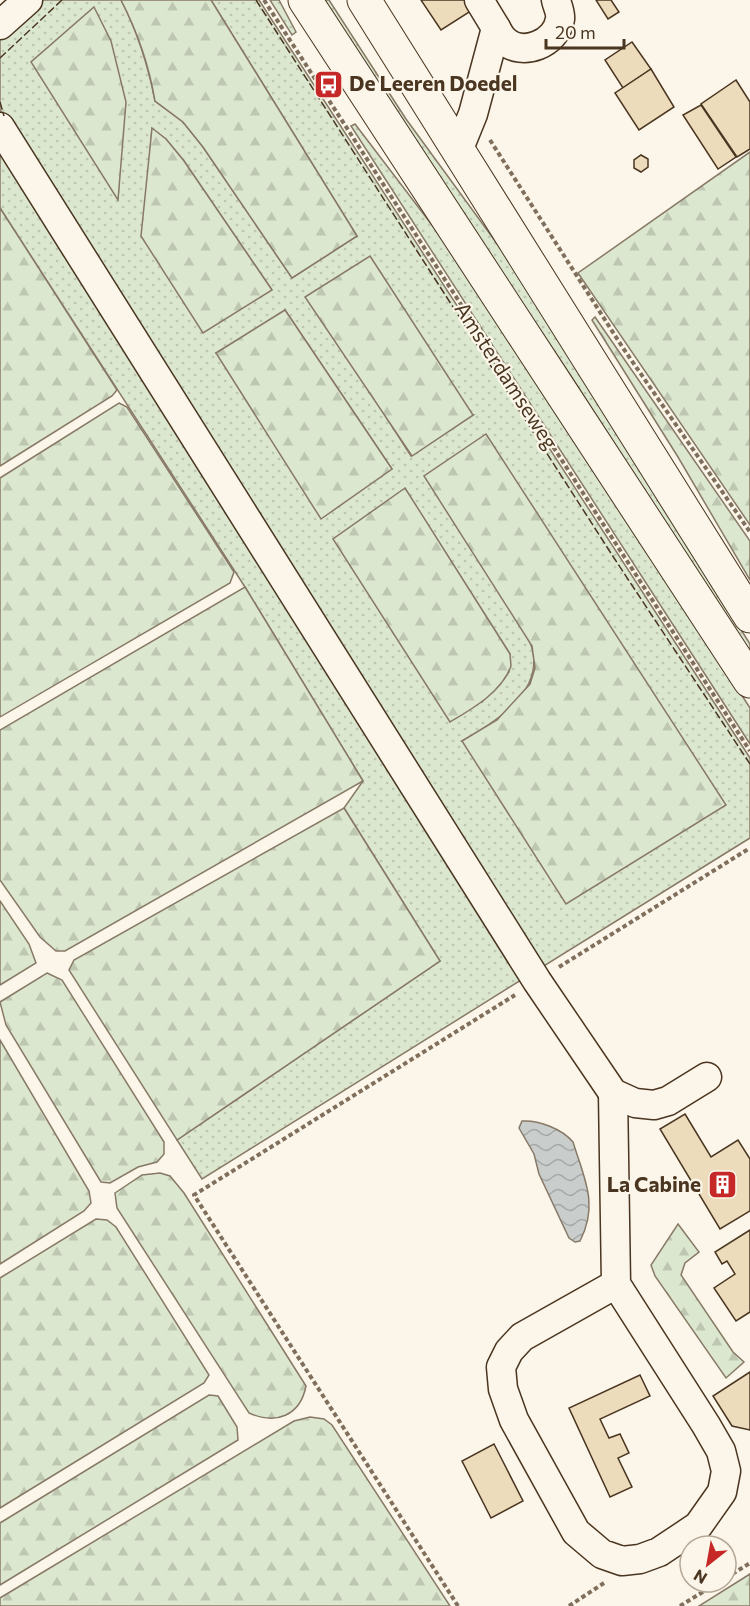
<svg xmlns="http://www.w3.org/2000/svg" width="750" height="1606" font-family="Commissioner,sans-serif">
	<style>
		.green { fill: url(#green-dots); stroke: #887966; stroke-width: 1.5; fill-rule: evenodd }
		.forest { fill: url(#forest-firs); stroke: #887966; stroke-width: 1.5 }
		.water { fill: url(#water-waves); stroke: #887966; stroke-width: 1.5 }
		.building { fill: #ecdcbc; stroke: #4a3520; stroke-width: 1.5 }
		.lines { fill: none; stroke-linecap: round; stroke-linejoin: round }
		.minor-casing { stroke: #4a3520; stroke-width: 31 }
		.major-casing { stroke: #4a3520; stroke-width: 35 }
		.path { stroke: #7f6f5c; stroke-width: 4; stroke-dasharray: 4.5 3; stroke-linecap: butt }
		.minor { stroke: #fbf6e9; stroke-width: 28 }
		.major { stroke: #fbf6e9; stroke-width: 33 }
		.fence { stroke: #4a3520; stroke-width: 1.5; stroke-dasharray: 8 3; stroke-linecap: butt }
		.labels { text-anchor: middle; stroke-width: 4.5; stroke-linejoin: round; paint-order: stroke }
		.poi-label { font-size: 21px; font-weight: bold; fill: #4a3520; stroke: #fbf6e9; text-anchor: start }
		.street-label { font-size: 21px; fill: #4a3520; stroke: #fbf6e9 }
	</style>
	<defs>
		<pattern id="green-dots" width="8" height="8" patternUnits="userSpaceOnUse" patternTransform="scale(1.5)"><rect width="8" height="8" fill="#dce7d0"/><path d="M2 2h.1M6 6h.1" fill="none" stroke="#bec7b2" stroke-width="1.8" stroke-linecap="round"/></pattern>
		<pattern id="forest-firs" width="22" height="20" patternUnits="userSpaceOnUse" patternTransform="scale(1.5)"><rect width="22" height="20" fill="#dce7d0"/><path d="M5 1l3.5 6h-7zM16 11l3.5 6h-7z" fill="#bec7b2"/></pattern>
		<pattern id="water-waves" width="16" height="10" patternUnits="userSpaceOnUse" patternTransform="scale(1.5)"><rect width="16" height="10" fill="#c9cecd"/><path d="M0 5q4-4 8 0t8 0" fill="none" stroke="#a5a8a6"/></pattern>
	</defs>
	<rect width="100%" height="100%" fill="#fbf6e9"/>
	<g class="green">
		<path d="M 40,0 L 121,0 C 138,33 148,65 155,101 L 183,122 L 203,147 L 292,278 L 357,236 L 211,0 L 259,0 L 750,758 L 750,838 L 539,969 L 173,381 L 0,110 L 0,37 ZM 94,8 L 120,163 L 118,199 ZM 152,129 L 166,139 L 184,161 L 272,290 L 149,164 ZM 285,310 L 392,469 L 216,353 ZM 473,415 L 411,456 L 386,417 ZM 405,489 L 510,654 L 509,672 L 482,702 ZM 512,611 L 726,805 L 462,741 C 496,722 544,692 532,648 C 529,635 518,622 512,611 Z"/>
		<polygon points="270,0 279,0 296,32 292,35"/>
		<polygon points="321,0 329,0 406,119 506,256 750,644 750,654 573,379"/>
		<polygon points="355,124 435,229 548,395 750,708 750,744 351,126"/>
		<polygon points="0,142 526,977 202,1179 177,1140 440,961 344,808 363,781 245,587 0,208"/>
	</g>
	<g class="forest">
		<path d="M 121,0 L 211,0 L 357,236 L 292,278 L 203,147 L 183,122 L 155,101 C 149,65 138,33 121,0 Z"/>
		<polygon points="94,7 111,41 126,102 118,200 31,62"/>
		<polygon points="152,128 166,139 184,161 272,290 203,333 141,236"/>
		<polygon points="750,152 750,525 578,273"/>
		<polygon points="0,208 117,390 112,396 0,466"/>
		<polygon points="370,256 473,415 412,456 305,297"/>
		<polygon points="285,310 392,469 321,519 216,353"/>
		<polygon points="595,317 750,541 750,580 678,457 592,320"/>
		<polygon points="119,403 127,407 234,572 230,583 0,717 0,478"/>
		<polygon points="486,434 726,805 566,904 462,741 497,720 530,684 535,668 532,646 424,476"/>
		<path d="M 405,488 L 510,654 L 511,666 C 502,692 472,709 450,722 L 333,539 Z"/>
		<polygon points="245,587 363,781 65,951 56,951 40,937 0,880 0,730"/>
		<polygon points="344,808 440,961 177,1140 69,970 74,960"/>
		<polygon points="0,901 29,944 36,963 0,985"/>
		<polygon points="47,973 62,980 164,1142 164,1154 157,1162 138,1167 110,1183 101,1182 6,1025 0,1002"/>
		<polygon points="0,1040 89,1191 91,1203 84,1211 0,1264"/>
		<path d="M 160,1173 L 170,1176 L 184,1193 L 306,1386 C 300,1416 276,1425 249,1413 L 117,1208 L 115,1193 L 142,1175 Z"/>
		<polygon points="96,1219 107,1220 116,1227 209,1375 204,1383 0,1508 0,1278"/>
		<polygon points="678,1224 699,1252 685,1263 681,1275 733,1352 744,1362 726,1378 655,1276 651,1265"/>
		<polygon points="209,1395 218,1396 237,1427 238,1440 0,1585 0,1523"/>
		<polygon points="310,1417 324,1419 332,1425 450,1606 0,1606 0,1598 294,1421"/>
		<polygon points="750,1573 750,1606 699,1606 750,1574"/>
	</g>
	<path class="water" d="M 522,1121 C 539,1120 562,1129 573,1142 C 584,1178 599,1204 580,1241 L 575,1242 L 569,1238 L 539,1174 L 534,1154 L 519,1128 Z"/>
	<g class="building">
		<polygon points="421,0 488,0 441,30"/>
		<polygon points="596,0 611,0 619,12 608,19"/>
		<polygon points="632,42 651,69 623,88 605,60"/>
		<polygon points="651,69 674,107 639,130 615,93"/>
		<polygon points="736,80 750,102 750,149 737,157 701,104"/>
		<polygon points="701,105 736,157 718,169 683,115"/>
		<polygon points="641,155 648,159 648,167 641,172 634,168 634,160"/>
		<polygon points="685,1114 711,1157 738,1140 750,1159 750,1211 720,1229 660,1129"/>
		<polygon points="750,1230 750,1312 736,1321 714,1288 735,1274 727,1261 722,1264 715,1252"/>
		<polygon points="750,1372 750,1430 732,1426 713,1396"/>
		<polygon points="640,1375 650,1396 600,1419 609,1438 620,1434 629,1453 618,1458 632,1487 610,1497 569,1408"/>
		<polygon points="494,1444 523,1501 491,1518 462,1461"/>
	</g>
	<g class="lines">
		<defs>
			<g id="minor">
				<polyline points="0,25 28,0"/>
				<path d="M 496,28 C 498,32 501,37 504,40 C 522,58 557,43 560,19 C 561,13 557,5 556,0"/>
				<polyline points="0,127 537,981 613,1093 635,1103 654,1105 668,1101 707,1077"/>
				<polyline points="458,151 473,114 496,28 479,0"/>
				<polyline points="613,1093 616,1284 706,1425 721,1451 726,1471 722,1492 698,1526 659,1552 640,1559 622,1561 602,1554 576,1532 514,1420 503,1389 501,1367 509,1351 522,1337 616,1284"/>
			</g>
			<g id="major">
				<path d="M 305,0 C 452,228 603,453 750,681"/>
				<polyline points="364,0 750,616"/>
			</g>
		</defs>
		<use href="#minor" class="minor-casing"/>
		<use href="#major" class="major-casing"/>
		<g class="path">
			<polyline points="264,0 750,751"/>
			<polyline points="490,140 623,348 750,532"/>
			<polyline points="559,967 750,848"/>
			<polyline points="726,1578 750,1563"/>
			<polyline points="458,1606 194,1195 515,995"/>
			<polyline points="569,1606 604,1583"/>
			<polyline points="680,1606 719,1582"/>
		</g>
		<use href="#minor" class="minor"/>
		<use href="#major" class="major"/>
		<g class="fence">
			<polyline points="256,0 614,558 750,764"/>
			<polyline points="0,58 62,0"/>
			<polyline points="0,102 4,116"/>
		</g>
	</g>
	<defs>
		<symbol id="bus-square" viewBox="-11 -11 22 22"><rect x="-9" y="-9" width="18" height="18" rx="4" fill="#c62828" stroke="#fbf6e9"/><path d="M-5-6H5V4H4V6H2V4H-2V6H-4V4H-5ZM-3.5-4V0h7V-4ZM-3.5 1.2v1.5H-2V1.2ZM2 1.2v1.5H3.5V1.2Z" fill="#fff"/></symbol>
		<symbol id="building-square" viewBox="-11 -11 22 22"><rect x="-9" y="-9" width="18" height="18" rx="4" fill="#c62828" stroke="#fbf6e9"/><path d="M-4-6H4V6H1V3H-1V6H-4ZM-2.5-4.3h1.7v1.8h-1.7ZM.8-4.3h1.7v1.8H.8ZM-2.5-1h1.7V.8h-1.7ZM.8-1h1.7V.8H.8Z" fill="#fff"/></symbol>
	</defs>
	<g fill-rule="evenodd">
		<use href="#bus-square" x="312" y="68" width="33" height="33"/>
		<use href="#building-square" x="706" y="1168" width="33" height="33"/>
	</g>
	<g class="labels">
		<g class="poi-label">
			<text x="349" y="91">De Leeren Doedel</text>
			<text x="701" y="1192" text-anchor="end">La Cabine</text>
		</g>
		<g class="street-label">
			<text transform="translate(506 376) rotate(57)" y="7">Amsterdamseweg</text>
		</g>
	</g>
	<g transform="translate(708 1564) rotate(211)"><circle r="28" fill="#fbf6e9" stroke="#b4a999" stroke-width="1.5"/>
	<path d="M0-4.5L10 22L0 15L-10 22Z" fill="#c62828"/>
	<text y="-9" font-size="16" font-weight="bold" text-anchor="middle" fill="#4a3520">N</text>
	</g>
	<path d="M546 39v9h78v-9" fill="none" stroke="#4a3520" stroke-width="3"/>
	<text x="555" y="39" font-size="18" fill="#4a3520" stroke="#fbf6e9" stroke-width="4.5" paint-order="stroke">20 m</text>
</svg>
